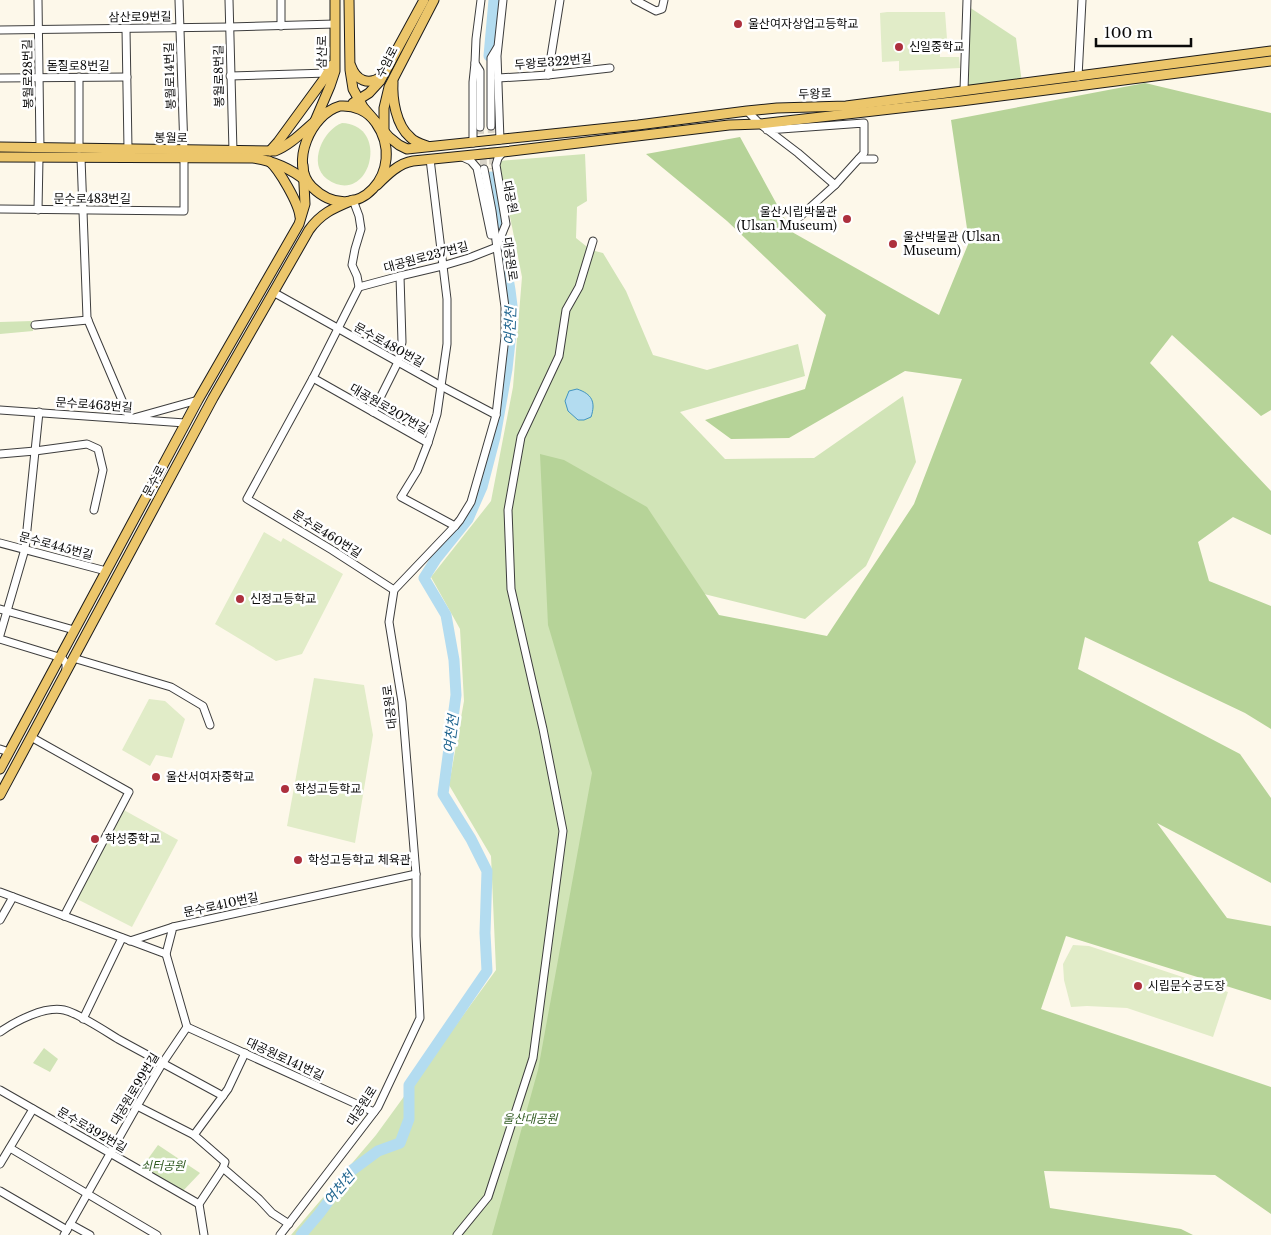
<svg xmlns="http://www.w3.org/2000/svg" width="1271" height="1235" font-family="'Libre Baskerville','Noto Sans KR',serif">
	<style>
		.green { fill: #d1e4b7 }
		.forest { fill: #b6d398 }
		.pitch { fill: #e1ecc8 }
		.water { fill: #b3dcf0; stroke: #4194c0 }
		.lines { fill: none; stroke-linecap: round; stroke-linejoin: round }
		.river { stroke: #b3dcf0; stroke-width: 11 }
		.minor-tunnel { stroke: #d9d4c8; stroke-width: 7; stroke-dasharray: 7 3.5; stroke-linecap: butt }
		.minor-casing { stroke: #3d3d3d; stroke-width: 9 }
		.major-casing { stroke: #1b1b1b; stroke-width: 11 }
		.minor { stroke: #fff; stroke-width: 7 }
		.major { stroke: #ecc66b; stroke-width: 9 }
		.poi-dot { fill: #ad303d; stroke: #fff; stroke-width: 2 }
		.labels { text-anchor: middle; stroke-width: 5; stroke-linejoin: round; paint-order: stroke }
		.street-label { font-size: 12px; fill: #0a0a0a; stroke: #fff }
		.poi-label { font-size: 12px; fill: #0a0a0a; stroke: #fff; text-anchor: start }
		.park-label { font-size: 12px; font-style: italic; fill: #315b22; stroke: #fff }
		.water-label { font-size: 14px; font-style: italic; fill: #20658f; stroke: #fff }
	</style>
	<rect width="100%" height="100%" fill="#fdf8ea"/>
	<g class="green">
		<polygon points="966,5 1016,38 1022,83 964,90"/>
		<path d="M 342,123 C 392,125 369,209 327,179 C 307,164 323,130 342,123 Z"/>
		<polygon points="585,154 587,201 577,207 576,238 591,250 603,253 626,291 653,355 707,370 798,344 805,376 680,412 725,459 814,458 903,396 916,462 866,566 805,619 704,594 623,1235 291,1235 376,1135 496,970 491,856 449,785 464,701 460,629 431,577 491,501 513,387 522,277 499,161"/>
		<polygon points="32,321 33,331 0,334 0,322"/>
		<polygon points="44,1048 58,1059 50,1072 33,1063"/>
		<polygon points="158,1145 200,1173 181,1193 140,1170"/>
	</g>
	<polygon class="forest" points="1145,83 1271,113 1271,410 1261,416 1172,335 1150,363 1271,491 1271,535 1233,517 1198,542 1209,581 1271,606 1271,729 1245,713 1085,637 1078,669 1240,754 1271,798 1271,883 1157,823 1227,918 1271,926 1271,1000 1066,936 1041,1009 1271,1087 1271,1214 1215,1175 1044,1171 1050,1208 1181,1229 1193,1235 492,1235 538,1070 592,773 548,625 540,454 564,460 647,507 719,615 827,636 914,504 962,379 905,371 789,438 731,439 705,420 805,389 826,315 727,221 646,154 740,137 792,232 939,315 969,242 951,120"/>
	<g class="pitch">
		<polygon points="887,12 945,12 947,39 939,39 940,57 959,57 960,68 899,71 899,61 882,62 880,13"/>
		<polygon points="264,532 281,542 283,538 343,574 302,654 276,661 215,624"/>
		<polygon points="314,678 364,685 373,735 355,843 287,826"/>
		<polygon points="149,699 165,701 185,719 172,758 156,755 150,766 122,750"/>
		<polygon points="122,809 178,840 132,927 75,898"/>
		<polygon points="1073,945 1089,946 1228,992 1213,1037 1127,1008 1087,1006 1071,1007 1064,980 1063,964"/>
	</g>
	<path class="water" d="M 577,389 C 592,394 596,402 591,417 L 584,420 L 578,420 L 568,411 L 565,401 L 569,391 Z"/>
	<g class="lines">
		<g class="river">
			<polyline points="489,56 494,0"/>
			<polyline points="301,1235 319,1214 351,1171 378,1151 400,1143 409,1119 409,1085 487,971 485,933 487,871 471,839 443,794 456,695 454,660 446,615 424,578 436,559 468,519 482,487 495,437 507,369 513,314 510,290 491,177"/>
		</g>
		<g class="minor-tunnel">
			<polyline points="491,126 493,169"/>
			<polyline points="480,127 484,169"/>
		</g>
		<defs>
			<g id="minor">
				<polyline points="38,0 40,148"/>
				<polyline points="179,0 184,150"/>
				<polyline points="229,0 233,151"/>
				<polyline points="635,0 656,11 662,9 664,0"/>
				<polyline points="281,26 281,0"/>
				<polyline points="126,29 128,149"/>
				<polyline points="0,30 229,27 335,24"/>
				<polyline points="548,75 560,0"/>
				<polyline points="230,76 328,73"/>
				<polyline points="79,77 79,149"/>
				<polyline points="1078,77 1082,0"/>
				<polyline points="0,78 127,77"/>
				<polyline points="498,78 548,75 610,68"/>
				<polyline points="964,90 967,0"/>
				<polyline points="747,111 760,124 798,153 835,185 864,153 864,123 767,130"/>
				<polyline points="491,126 491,58 497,48"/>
				<polyline points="480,127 480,71 475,63 476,39 481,0"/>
				<polyline points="500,140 497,56 503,0"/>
				<polyline points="473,143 473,82 475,63"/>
				<polyline points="460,156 471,161 477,168 491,235"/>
				<polyline points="81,158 87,318 130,419 198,400"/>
				<polyline points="430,159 447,299 447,344 437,414 428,443 417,471 401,497 455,526"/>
				<polyline points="859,159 874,159"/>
				<polyline points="353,200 359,216 361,229 355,249 352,265 357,276 359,287 313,378 247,499 332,550 394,590"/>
				<polyline points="0,209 184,211 184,158"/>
				<polyline points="38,210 39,158"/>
				<polyline points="795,221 835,185"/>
				<polyline points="497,246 506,224 496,165 498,158 503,152"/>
				<polyline points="359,287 400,276 442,266 469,258 497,247"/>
				<polyline points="273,292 441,386 496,415"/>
				<polyline points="35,325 88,320"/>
				<polyline points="313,378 428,443"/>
				<polyline points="0,410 185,423"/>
				<polyline points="373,412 398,362 402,342 400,276"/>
				<polyline points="0,454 35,451 87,444 98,449 103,470 94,510"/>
				<polyline points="0,543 106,571"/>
				<polyline points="0,609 74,630"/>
				<polyline points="0,635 25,549 39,412"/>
				<polyline points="0,639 62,658 66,663 66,671"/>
				<polyline points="73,658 171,687 203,706 210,725"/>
				<polyline points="31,737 129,792 64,916"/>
				<polyline points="0,749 9,752"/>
				<polyline points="0,892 166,954 173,927 416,874"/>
				<polyline points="0,920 13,897"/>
				<polyline points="130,941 173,927"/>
				<polyline points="83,1019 122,938"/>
				<polyline points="187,1027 374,1112"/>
				<path d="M 0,1032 C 16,1021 44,1006 64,1010 C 78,1013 105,1031 118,1039 C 153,1058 188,1077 223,1096"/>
				<polyline points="0,1090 110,1153 199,1204"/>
				<polyline points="137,1106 194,1135 225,1162 223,1168 199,1204 204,1235"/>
				<polyline points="194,1135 228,1089 245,1053"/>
				<polyline points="10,1148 157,1235"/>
				<polyline points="0,1164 33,1109"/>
				<polyline points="223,1168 259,1199 272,1213 289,1224"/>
				<polyline points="0,1191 67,1230"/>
				<polyline points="70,1224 90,1235"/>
				<polyline points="64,1235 137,1106 162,1064 187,1027 166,954"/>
				<polyline points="280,1235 378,1107 420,1018 416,936 416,874 402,702 389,622 394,590 455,526 460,520 471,502 496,415 505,337 505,307 492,211 484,169"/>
				<polyline points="457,1235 488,1197 533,1058 563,831 543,729 511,589 508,510 521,437 559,356 566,310 579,287 593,241"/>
			</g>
			<g id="major">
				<polyline points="349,0 350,70 353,89 363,107 389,137 399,145 407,149 638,125 747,111 777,108 846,106 1271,51"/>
				<path d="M 351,66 C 356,80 368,86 381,77"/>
				<path d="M 393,82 C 392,99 396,125 410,137 C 414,142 421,144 427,146"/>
				<polyline points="353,103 369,93 380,81 424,0"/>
				<path d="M 340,106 C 354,105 368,111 376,123 C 409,170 356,230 312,187 C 289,164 311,114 340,106 Z"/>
				<polyline points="315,121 330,86 335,71 335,0"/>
				<polyline points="384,132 384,108 389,87 434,0"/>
				<path d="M 0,147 L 275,151 C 295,143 309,124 327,112"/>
				<polyline points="270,151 278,142 324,79 332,65"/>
				<path d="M 0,157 L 253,158 C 274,161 290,168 306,181"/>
				<path d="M 269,161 C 279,169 299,204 300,217"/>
				<path d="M 377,185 C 387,175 399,163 413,161 L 503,152 L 729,125 L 760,124 L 961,101 L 1271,61"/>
				<polyline points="0,769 198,400 299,224 305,204 303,165"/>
				<path d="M 0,795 L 213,398 L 309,230 C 321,213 334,208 353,200"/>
			</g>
		</defs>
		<use href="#minor" class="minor-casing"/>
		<use href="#major" class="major-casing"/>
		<use href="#minor" class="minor"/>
		<use href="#major" class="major"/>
	</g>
	<g class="poi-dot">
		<circle cx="738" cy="24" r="5"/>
		<circle cx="899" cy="47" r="5"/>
		<circle cx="847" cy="219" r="5"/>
		<circle cx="893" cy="244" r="5"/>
		<circle cx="240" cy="599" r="5"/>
		<circle cx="156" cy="777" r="5"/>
		<circle cx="285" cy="789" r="5"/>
		<circle cx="95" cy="839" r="5"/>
		<circle cx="298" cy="860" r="5"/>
		<circle cx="1138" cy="986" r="5"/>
	</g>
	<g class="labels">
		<g class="street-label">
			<text transform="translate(140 17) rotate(-1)" y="4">삼산로9번길</text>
			<text transform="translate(322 52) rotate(-89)" y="4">삼산로</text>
			<text transform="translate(387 62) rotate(-63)" y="4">수암로</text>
			<text transform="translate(553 62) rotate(-5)" y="4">두왕로322번길</text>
			<text x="78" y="70">돋질로8번길</text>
			<text transform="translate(28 74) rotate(-91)" y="4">봉월로28번길</text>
			<text transform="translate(170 76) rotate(-92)" y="4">봉월로14번길</text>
			<text transform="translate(219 76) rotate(-91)" y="4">봉월로8번길</text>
			<text transform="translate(815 94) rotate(-2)" y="4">두왕로</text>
			<text transform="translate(171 138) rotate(1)" y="4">봉월로</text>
			<text transform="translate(510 197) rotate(79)" y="4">대공원</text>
			<text x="92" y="203">문수로483번길</text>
			<text transform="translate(426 257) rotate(-15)" y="4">대공원로237번길</text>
			<text transform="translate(510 259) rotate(82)" y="4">대공원로</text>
			<text transform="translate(389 345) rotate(29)" y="4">문수로480번길</text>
			<text transform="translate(94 405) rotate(4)" y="4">문수로463번길</text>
			<text transform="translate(389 409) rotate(30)" y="4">대공원로207번길</text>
			<text transform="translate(154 481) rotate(-62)" y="4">문수로</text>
			<text transform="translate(327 534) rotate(32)" y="4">문수로460번길</text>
			<text transform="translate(56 546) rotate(15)" y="4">문수로445번길</text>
			<text transform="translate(390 707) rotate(-97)" y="4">대공원로</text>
			<text transform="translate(221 905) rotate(-12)" y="4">문수로410번길</text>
			<text transform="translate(285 1059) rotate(25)" y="4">대공원로141번길</text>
			<text transform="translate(135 1089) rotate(-59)" y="4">대공원로99번길</text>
			<text transform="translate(362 1106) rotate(-57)" y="4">대공원로</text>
			<text transform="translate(92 1130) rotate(30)" y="4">문수로392번길</text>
		</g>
		<g class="poi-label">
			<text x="748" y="28">울산여자상업고등학교</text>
			<text x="909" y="51">신일중학교</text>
			<text x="837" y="216" text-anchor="end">울산시립박물관<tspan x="837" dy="14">(Ulsan Museum)</tspan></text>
			<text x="903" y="241">울산박물관 (Ulsan<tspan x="903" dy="14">Museum)</tspan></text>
			<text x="250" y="603">신정고등학교</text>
			<text x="166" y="781">울산서여자중학교</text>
			<text x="295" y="793">학성고등학교</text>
			<text x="105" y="843">학성중학교</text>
			<text x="308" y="864">학성고등학교 체육관</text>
			<text x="1148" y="990">시립문수궁도장</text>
		</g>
		<g class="park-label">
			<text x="530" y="1123">울산대공원</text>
			<text x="163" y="1170">쇠터공원</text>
		</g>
		<g class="water-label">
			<text transform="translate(510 326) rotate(-88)" y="5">여천천</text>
			<text transform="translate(451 734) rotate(-82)" y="5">여천천</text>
			<text transform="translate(339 1188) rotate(-50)" y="5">여천천</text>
		</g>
	</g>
	<path d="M1096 38v8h95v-8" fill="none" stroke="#0a0a0a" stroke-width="2.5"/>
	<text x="1104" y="38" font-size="15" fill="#0a0a0a" stroke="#ffffff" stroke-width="4" paint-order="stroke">100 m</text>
</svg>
